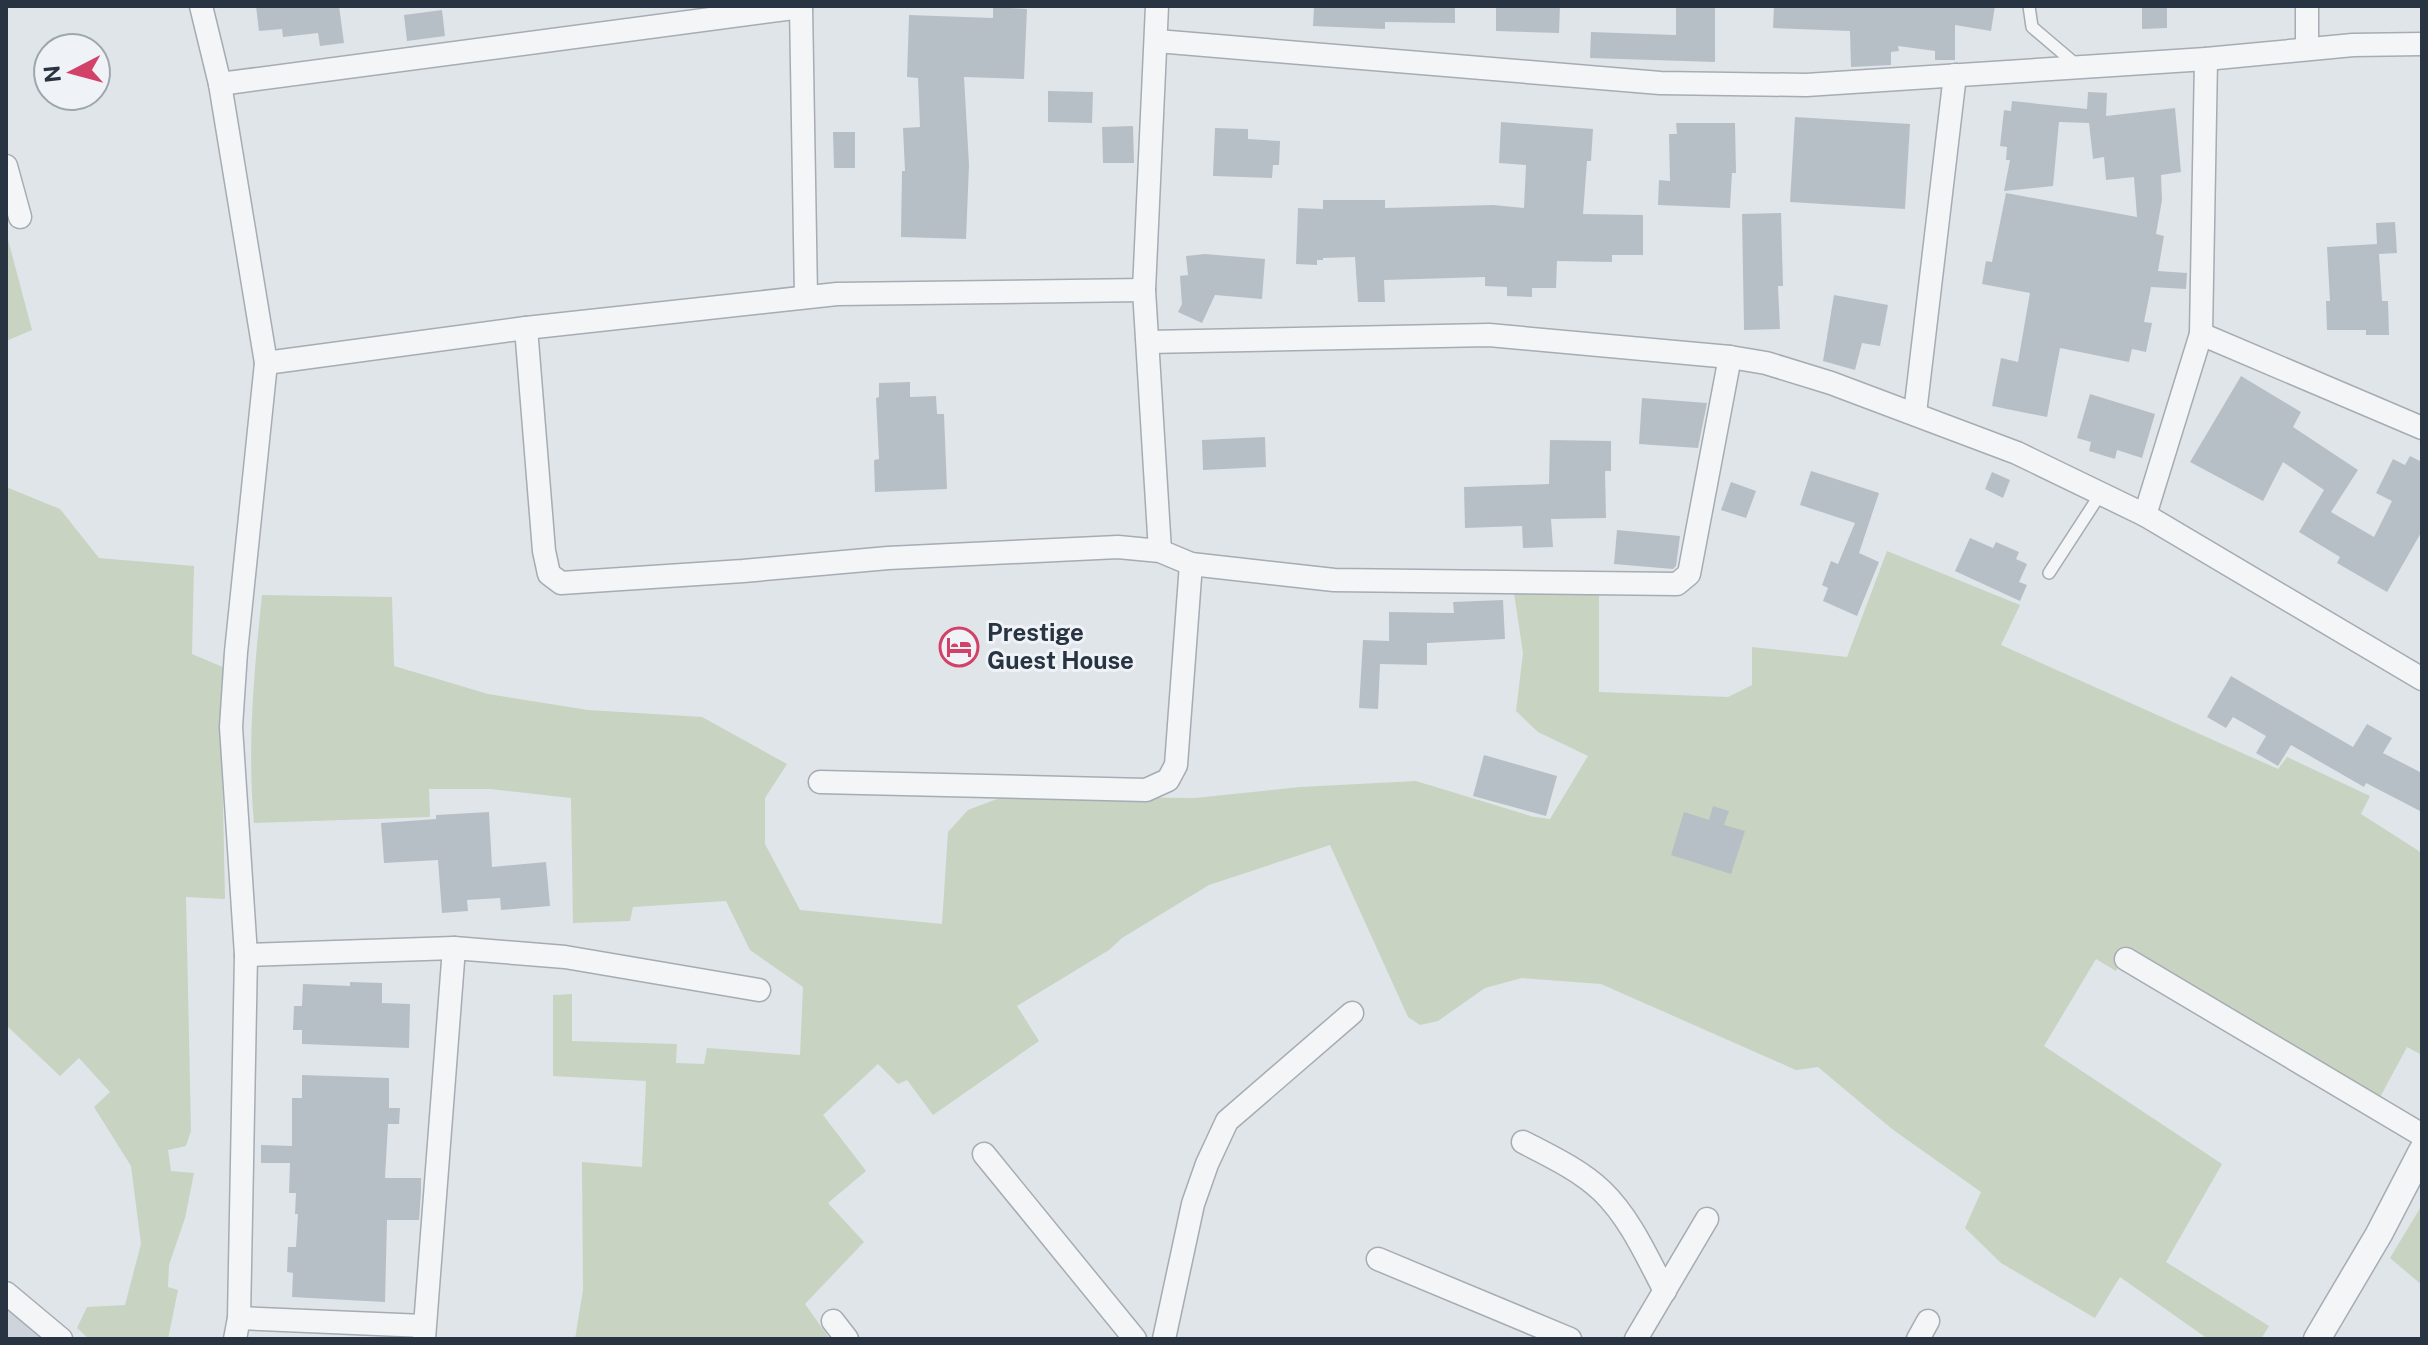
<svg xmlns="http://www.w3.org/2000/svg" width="2428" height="1345" font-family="'Public Sans',sans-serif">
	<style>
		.built { fill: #ced4db }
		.green { fill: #c8d3c1 }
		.building { fill: #b7bfc6 }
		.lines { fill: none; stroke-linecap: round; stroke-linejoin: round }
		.service-casing { stroke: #a5acb3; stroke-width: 14 }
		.minor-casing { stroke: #a5acb3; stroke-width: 25 }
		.tertiary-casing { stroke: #a5acb3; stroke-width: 29 }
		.service { stroke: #f3f5f7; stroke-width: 11 }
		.minor { stroke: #f3f5f7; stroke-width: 22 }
		.tertiary { stroke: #f3f5f7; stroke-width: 26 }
		.labels { text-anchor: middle; stroke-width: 6; stroke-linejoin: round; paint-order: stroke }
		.poi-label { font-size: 24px; font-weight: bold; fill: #283441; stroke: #eff3f7; text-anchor: start }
	</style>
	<rect width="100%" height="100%" fill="#e0e5e9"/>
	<polygon class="built" points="6,1308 47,1339 6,1339"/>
	<g class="green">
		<polygon points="6,232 32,330 6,341"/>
		<polygon points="6,487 60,509 99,558 194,566 192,654 225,668 222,759 225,899 186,897 191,1131 186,1146 168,1150 171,1171 194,1173 185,1218 169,1265 168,1287 178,1290 168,1339 89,1339 77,1328 87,1307 125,1305 141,1244 131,1166 94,1107 110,1092 79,1058 60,1076 6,1025"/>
		<path d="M 1887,551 L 2020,605 L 2001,645 L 2278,769 L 2287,757 L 2370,796 L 2361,814 L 2422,853 L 2422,1055 L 2407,1047 L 2378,1101 L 2128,951 L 2116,971 L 2096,959 L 2044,1046 L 2222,1164 L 2166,1262 L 2269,1326 L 2261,1339 L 2208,1339 L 2120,1277 L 2095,1318 L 2001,1263 L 1965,1228 L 1981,1192 L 1892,1129 L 1818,1067 L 1796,1070 L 1601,984 L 1522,978 L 1485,988 L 1438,1021 L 1420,1025 L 1408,1017 L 1330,845 L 1209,885 L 1122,938 L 1109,950 L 1017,1006 L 1039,1041 L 933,1115 L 907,1080 L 898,1084 L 878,1064 L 823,1115 L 866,1171 L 828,1203 L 864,1242 L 805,1304 L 830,1339 L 575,1339 L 583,1290 L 582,1162 L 642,1167 L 646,1081 L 553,1076 L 553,995 L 572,994 L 572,1041 L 677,1044 L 676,1063 L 704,1064 L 707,1048 L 800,1055 L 803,987 L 750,950 L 726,901 L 633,907 L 630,921 L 573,923 L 571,798 L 490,789 L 429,789 L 430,817 L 254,823 C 247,746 254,672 262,595 L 392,597 L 394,666 L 488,694 L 588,710 L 702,717 L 787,764 L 765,798 L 765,844 L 800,910 L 942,924 L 948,832 L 968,810 L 1005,796 L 1195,798 L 1300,787 L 1416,781 L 1534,817 L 1550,819 L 1588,756 L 1538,732 L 1516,711 L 1523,653 L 1514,593 L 1599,587 L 1599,692 L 1728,697 L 1752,685 L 1752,647 L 1847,657 Z"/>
		<polygon points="2422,1205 2422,1285 2390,1258"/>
	</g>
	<g class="building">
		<polygon points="256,6 339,6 344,43 320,46 318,33 283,37 282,29 259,31"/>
		<polygon points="1314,6 1455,6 1455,23 1385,22 1385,29 1313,26"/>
		<polygon points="1496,6 1560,6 1559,33 1496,31"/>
		<polygon points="1676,6 1715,6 1715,62 1590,58 1591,32 1676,35"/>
		<polygon points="1774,6 1995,6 1991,31 1955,25 1955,60 1935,60 1935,51 1898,46 1899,51 1891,52 1891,65 1851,67 1850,31 1773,28"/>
		<polygon points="2142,6 2167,6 2167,28 2142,29"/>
		<polygon points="993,7 1027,9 1024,79 964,77 969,165 966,239 901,237 902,171 905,171 903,128 920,127 918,78 907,77 909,15 993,18"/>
		<polygon points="442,10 445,36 407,41 404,15"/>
		<polygon points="1048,91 1093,92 1092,123 1048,122"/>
		<polygon points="2088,92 2107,93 2106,116 2175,108 2181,172 2161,175 2162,200 2156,234 2164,236 2158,271 2187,273 2186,289 2151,287 2144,322 2152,323 2146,352 2132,349 2129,362 2060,348 2047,417 1992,406 2001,358 2018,362 2030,293 1982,284 1986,261 1992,262 2006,193 2137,217 2134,177 2106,180 2104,157 2093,159 2089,123 2059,122 2053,186 2004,191 2010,160 2006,160 2007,147 2000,146 2004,110 2011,111 2012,101 2087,109"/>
		<polygon points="1795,117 1910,124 1905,209 1790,202"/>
		<polygon points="1501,122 1593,129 1591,161 1587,161 1583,214 1643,215 1643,255 1612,255 1612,262 1557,261 1556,288 1532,288 1532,297 1507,296 1507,287 1485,286 1485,277 1384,280 1385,302 1358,302 1355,257 1323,258 1323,260 1317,260 1317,265 1296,264 1298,208 1323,209 1323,200 1385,200 1385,208 1493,205 1524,208 1526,165 1499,163"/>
		<polygon points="1676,123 1735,123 1736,173 1732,173 1730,208 1658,205 1659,180 1670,181 1669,134 1677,134"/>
		<polygon points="1133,126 1134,163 1103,163 1102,127"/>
		<polygon points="1215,128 1248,129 1248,139 1280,141 1279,165 1273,165 1272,178 1213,176"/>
		<polygon points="833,132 855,132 855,168 834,168"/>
		<polygon points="1781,213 1783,286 1778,286 1780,329 1744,330 1742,214"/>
		<polygon points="2395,222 2397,253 2379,254 2382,301 2388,301 2389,335 2366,335 2366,330 2327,330 2326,301 2330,301 2327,247 2377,244 2376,223"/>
		<polygon points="1205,254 1265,259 1262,299 1215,295 1202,323 1178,312 1182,304 1180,276 1188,275 1186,256"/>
		<polygon points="1834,295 1888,305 1880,346 1862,343 1855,370 1823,361"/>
		<polygon points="2241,376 2301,412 2293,427 2358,470 2331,512 2374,537 2392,501 2376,493 2393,459 2405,465 2410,456 2422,462 2422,531 2387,592 2337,563 2340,557 2299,532 2324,490 2283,462 2263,501 2190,462"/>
		<polygon points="910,382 910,397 936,396 937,414 944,414 947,489 875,492 874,460 879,459 876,398 879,397 879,383"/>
		<polygon points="2090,394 2155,414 2142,458 2117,450 2115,459 2089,451 2091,442 2077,438"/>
		<polygon points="1642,398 1707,403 1698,448 1639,444"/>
		<polygon points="1265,437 1266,467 1203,470 1202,440"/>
		<polygon points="1550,440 1611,441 1611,471 1605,471 1606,518 1551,519 1553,547 1523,548 1522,526 1465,528 1464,487 1549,484"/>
		<polygon points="1811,471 1879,493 1859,553 1879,562 1857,616 1823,601 1828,588 1822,585 1831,561 1838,564 1855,523 1800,505"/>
		<polygon points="1992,472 2010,480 2003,498 1985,489"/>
		<polygon points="1731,482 1756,491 1746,518 1721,510"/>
		<polygon points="1617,530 1680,536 1676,566 1673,569 1614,564"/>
		<polygon points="1970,538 1993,548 1996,542 2019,552 2016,559 2027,564 2019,582 2027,585 2020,601 1955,571"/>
		<polygon points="1503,600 1505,639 1427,643 1427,665 1380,664 1378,709 1359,708 1363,640 1389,641 1389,612 1454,613 1453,602"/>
		<polygon points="2231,676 2353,747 2367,724 2392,738 2383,753 2422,773 2422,812 2366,783 2364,787 2291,745 2278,766 2256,753 2266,736 2233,717 2226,728 2207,717"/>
		<polygon points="1484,755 1557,776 1546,816 1473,796"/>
		<polygon points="1713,806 1729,811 1724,825 1745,831 1731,874 1671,855 1684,812 1709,820"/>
		<polygon points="489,812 492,867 546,862 550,906 501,910 500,898 467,900 468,911 442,913 438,860 384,863 381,823 436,819 436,815"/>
		<polygon points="350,982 382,983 382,1003 410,1004 409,1048 302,1044 302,1030 293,1030 294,1006 302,1006 303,984 350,986"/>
		<polygon points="302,1075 389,1078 389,1108 400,1108 399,1124 388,1124 385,1178 421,1178 421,1192 419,1220 387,1220 385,1302 292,1297 293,1273 287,1272 288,1247 296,1247 298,1214 295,1214 296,1193 289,1193 290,1163 261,1163 261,1145 292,1146 292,1098 302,1098"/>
	</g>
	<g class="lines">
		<defs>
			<g id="service">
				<polyline points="2029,6 2032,27 2079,67"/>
				<polyline points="2049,573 2101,493"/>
			</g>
			<g id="minor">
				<polyline points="201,6 220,84 266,363 236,652 231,727 246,955 239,1318 235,1339"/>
				<polyline points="801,6 806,297"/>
				<polyline points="1157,6 1144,290 1160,551"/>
				<polyline points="1157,41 1660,83 1806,85 2206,59 2353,45 2422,44"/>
				<polyline points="2307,49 2307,6"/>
				<polyline points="220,84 801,7"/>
				<polyline points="6,166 20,217"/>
				<polyline points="526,328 544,551 549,574 561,583 743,571 888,558 1118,547 1160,551 1191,564 1334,580 1677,584 1689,574 1730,357"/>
				<polyline points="2201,334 2422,428"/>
				<polyline points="1148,342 1489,335 1730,357 1766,363 1831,383 2017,453 2145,515 2422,679"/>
				<polyline points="266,363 526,328 837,294 1144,290"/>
				<polyline points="1915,413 1955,75"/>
				<polyline points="2145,515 2201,334 2206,59"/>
				<polyline points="820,782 1146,790 1168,780 1176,765 1191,564"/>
				<polyline points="246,955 454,948 565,957 759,990"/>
				<polyline points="2126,959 2422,1135"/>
				<path d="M 1523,1142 C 1550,1156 1580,1170 1602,1191 C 1630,1218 1647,1257 1665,1291"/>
				<polyline points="984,1154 1135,1339"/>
				<polyline points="1378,1259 1570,1339"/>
				<polyline points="6,1293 61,1339"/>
				<polyline points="239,1318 424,1326"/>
				<polyline points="833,1321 847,1339"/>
				<polyline points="424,1339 454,948"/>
				<polyline points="1164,1339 1193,1204 1207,1164 1227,1121 1352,1013"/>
				<polyline points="1636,1339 1707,1219"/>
				<polyline points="1918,1339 1928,1321"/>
			</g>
			<polyline id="tertiary" points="2317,1339 2379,1234 2422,1151"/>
		</defs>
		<use href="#service" class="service-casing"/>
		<use href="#minor" class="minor-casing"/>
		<use href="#tertiary" class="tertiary-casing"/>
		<use href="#service" class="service"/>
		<use href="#minor" class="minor"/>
		<use href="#tertiary" class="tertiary"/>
	</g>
	<defs>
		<symbol id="hotel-ring" viewBox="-11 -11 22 22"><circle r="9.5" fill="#eff3f7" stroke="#d24168" stroke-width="1.5"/><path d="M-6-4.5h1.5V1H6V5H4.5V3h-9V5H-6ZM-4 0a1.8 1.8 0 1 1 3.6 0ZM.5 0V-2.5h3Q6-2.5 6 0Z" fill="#d24168"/></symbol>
	</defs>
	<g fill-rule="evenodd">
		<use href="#hotel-ring" x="937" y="625" width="44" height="44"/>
	</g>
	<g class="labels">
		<g class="poi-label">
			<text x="987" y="641">Prestige<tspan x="987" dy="28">Guest House</tspan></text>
		</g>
	</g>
	<rect width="2428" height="1345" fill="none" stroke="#283441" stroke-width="16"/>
	<g transform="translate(72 72) rotate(264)"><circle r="38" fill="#eff3f7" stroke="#9fa7ae" stroke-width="2"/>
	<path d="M0-6L14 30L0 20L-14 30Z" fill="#d24168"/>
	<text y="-12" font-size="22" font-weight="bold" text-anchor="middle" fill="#283441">N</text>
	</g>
</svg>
